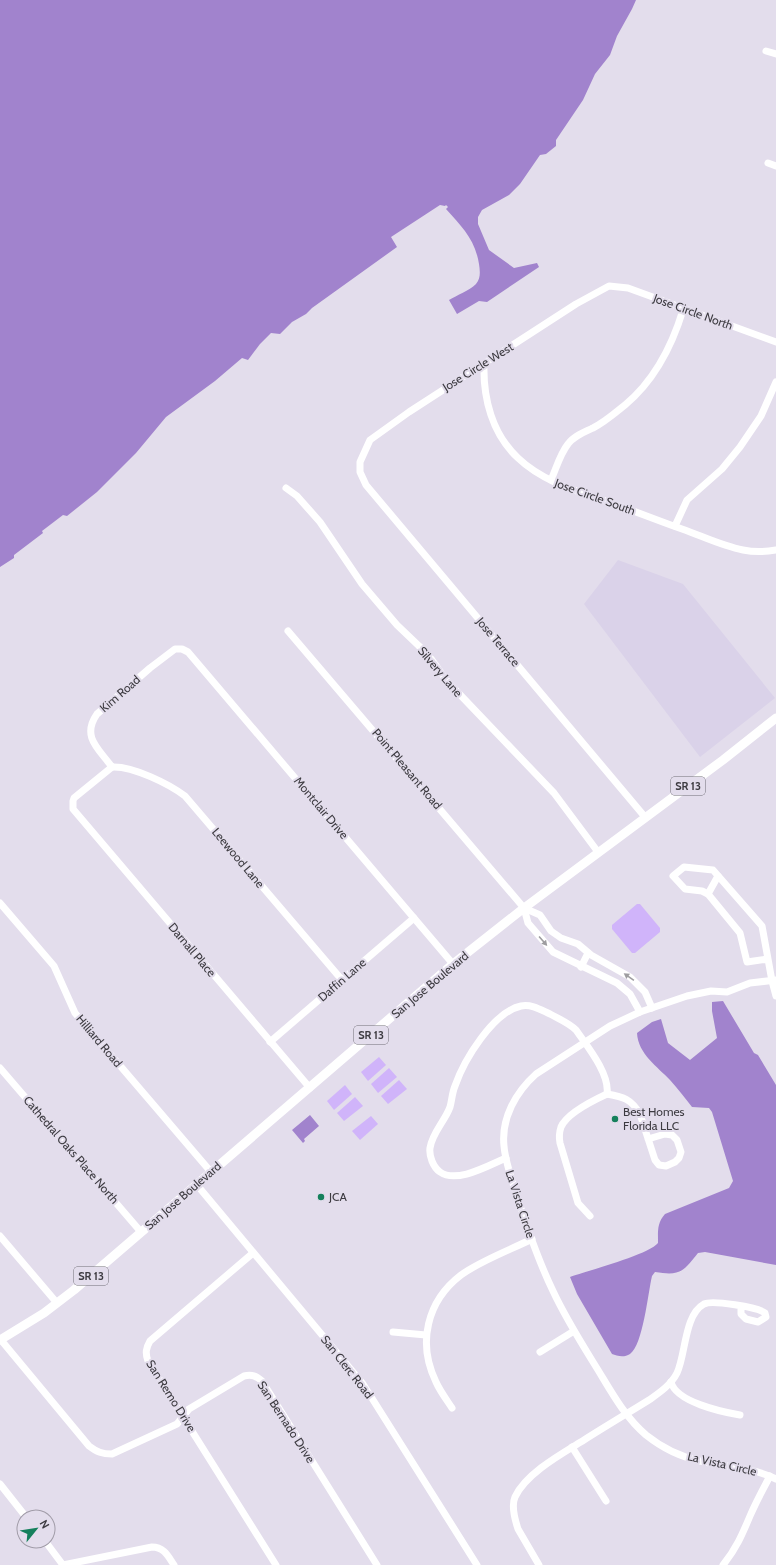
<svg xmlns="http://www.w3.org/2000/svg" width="776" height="1565" font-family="Cabin,sans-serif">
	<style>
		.built { fill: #dad2e9 }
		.green { fill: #d0b4fa }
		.water { fill: #a183cd }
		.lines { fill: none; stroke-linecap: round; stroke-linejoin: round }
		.minor { stroke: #fff; stroke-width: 7 }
		.major { stroke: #fff; stroke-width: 9 }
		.oneway { fill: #9e9da0 }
		.poi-dot { fill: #15805c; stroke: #e3ddec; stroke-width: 1.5 }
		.labels { text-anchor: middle; stroke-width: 4; stroke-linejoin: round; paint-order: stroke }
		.shield { fill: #e3ddec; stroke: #6f6c74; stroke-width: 1 }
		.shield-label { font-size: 11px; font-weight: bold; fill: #3d3b41 }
		.street-label { font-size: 12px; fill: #3d3b41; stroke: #e3ddec }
		.poi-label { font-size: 12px; fill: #3d3b41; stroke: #e3ddec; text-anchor: start }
	</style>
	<rect width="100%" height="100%" fill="#e3ddec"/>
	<polygon class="built" points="618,560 683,584 775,698 700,757 584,604"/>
	<g class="green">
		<polygon points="637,904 640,904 660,928 660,932 635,953 632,953 612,929 612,925"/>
		<polygon points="379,1057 386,1065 368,1081 361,1072"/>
		<polygon points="389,1068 397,1077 378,1093 371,1084"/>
		<polygon points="399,1080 407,1089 388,1104 381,1096"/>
		<polygon points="345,1085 352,1094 334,1110 327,1101"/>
		<polygon points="355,1097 363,1106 344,1121 337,1113"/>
		<polygon points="371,1116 378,1124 360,1140 352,1131"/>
	</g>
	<g class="water">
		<path d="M 0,0 L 636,0 L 632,9 L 617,36 L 610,55 L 595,74 L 583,100 L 556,140 L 556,146 L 546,154 L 540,155 L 520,184 L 509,195 L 482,210 L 478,217 L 478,224 L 489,250 L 514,268 L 537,263 L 539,267 L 487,302 L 479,301 L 457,314 L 449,300 C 457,295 469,291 476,284 C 481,278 480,271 479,264 C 475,239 462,227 446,209 L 448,207 L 446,205 L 445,206 L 440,205 L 391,237 L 397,247 L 312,308 L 306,314 L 292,322 L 280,334 L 271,333 L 260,344 L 248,360 L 242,358 L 215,381 L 166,417 L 136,453 L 97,492 L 67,516 L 63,515 L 42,531 L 43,533 L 14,555 L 14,558 L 0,567 Z"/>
		<path d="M 723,1001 L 754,1053 L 758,1055 L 776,1085 L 776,1265 L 705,1252 L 698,1253 C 683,1272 680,1276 655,1272 L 652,1276 C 648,1293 643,1345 630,1354 C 624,1358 617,1356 612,1354 L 577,1294 L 570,1277 C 587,1271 648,1255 658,1243 C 658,1231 657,1223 665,1214 L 729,1188 L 733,1181 L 712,1112 L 709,1108 L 692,1107 C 685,1098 678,1089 670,1080 C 658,1067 638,1054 637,1033 L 652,1022 L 661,1019 L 668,1043 L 690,1060 L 717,1038 L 712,1011 L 712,1002 Z"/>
		<polygon points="310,1115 319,1126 304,1139 305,1141 303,1143 292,1130"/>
	</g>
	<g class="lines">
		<g class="minor">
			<polyline points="766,51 776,54"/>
			<polyline points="768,163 776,166"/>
			<path d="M 484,364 C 483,398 492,434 518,458 C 544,483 581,492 614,504 C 637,512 659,521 682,529 C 702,536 722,546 743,550 C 753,552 765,552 776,550"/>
			<path d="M 551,480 C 556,469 560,454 568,444 C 574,436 584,432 593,428 C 605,422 615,413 625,405 C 655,380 672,346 683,310"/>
			<polyline points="286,488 297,496 320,522 362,584 397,625 419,646 432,660 447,681 554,793 598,852"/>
			<polyline points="675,526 687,500 722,469 740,447 761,416 776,382"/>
			<polyline points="288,631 524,908 528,923 553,952 617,983 630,994 640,1012"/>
			<path d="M 112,767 C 99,749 81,737 97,714 L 150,668 L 175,649 L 182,649 L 188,652 L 453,964"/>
			<polyline points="112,767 74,798 73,801 73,809 310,1088"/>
			<path d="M 112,767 C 133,766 169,784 185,796 L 342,980"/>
			<polyline points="645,817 366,485 360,472 360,462 370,440 409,412 576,304 609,286 628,288 776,342"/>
			<polyline points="708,894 718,876"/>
			<polyline points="0,903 54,966 75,1013 211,1172"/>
			<polyline points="524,908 540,915 551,931 561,938 578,944 591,955 630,977 645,992 652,1008"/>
			<polyline points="768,959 747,962 740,933 708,894 702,891 685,889 673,876 684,867 713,870 762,926 772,981 776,996"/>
			<polyline points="581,967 588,953"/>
			<path d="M 776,980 L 750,983 L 727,992 L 711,991 L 687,996 L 640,1012 L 610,1026 L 536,1074 C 516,1092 501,1118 504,1146 C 505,1160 510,1173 514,1187 C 525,1222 537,1258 553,1291 C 566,1319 582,1344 598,1370 C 612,1393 625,1417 646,1435 C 661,1447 681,1457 700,1461 C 726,1467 752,1467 776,1479"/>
			<polyline points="270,1042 414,918"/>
			<polyline points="0,1068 141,1232"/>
			<path d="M 607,1094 C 624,1097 631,1099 640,1114 L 655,1160 L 659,1165 L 666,1166 L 675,1162 L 679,1158 L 681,1152 L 677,1140 L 672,1135 L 665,1134 L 648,1139"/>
			<path d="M 506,1158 C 489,1165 457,1184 440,1172 C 433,1167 429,1156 430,1148 C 432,1133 445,1121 450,1107 C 452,1100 452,1093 455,1086 C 464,1060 493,1012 521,1006 C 532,1004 541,1010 550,1014 C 559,1019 569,1023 576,1030 C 587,1046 610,1074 607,1094"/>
			<polyline points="197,1185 363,1384 477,1565"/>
			<path d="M 590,1216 L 578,1203 L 560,1143 C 559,1138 559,1133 561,1127 C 567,1113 594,1100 607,1094"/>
			<polyline points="0,1236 57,1303"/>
			<path d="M 253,1253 L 150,1341 C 146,1348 145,1353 148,1361 L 276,1565"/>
			<polyline points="393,1332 426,1335"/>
			<path d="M 1,1340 L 89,1446 C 97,1452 102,1454 112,1454 L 177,1424 L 189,1409 L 244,1376 C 252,1374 256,1376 262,1381 L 377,1565"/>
			<polyline points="540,1352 574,1331"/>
			<path d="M 671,1382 C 676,1402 722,1412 740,1415"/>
			<path d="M 452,1408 C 446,1399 440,1391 436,1382 C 417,1343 427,1301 461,1275 C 480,1261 510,1250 532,1239"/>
			<polyline points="572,1447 606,1501"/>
			<polyline points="0,1484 26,1517"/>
			<polyline points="45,1541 63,1565"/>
			<path d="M 63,1565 L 152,1547 C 164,1547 168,1556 174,1565"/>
			<path d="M 539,1565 L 518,1529 C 515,1520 511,1506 515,1497 C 526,1473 563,1453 584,1440 C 606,1426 628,1413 649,1400 C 659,1393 671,1385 677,1373 C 686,1354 684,1315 704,1304 C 712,1300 758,1307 765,1313 L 766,1317 L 758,1322 L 746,1319 L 741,1314 L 741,1306"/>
			<path d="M 723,1565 C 736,1549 742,1535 750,1516 C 756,1502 763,1489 770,1476"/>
		</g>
		<polyline class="major" points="0,1340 44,1313 74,1290 453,964 524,908 723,760 776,718"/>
	</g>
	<defs><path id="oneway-solid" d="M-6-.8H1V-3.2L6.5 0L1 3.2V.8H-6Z"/></defs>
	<g class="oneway">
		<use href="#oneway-solid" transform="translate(543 941) rotate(49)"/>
		<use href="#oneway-solid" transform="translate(629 977) rotate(-145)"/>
	</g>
	<g class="poi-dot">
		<circle cx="615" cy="1119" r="4"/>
		<circle cx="321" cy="1197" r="4"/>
	</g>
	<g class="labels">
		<g class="shield">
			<rect x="671" y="777" width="34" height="18" rx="3"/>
			<rect x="354" y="1026" width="34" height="18" rx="3"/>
			<rect x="74" y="1267" width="34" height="18" rx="3"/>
		</g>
		<g class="shield-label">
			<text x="688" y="790">SR 13</text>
			<text x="371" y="1039">SR 13</text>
			<text x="91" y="1280">SR 13</text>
		</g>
		<g class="street-label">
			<text transform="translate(693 312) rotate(20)" y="4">Jose Circle North</text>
			<text transform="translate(478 367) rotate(-32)" y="4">Jose Circle West</text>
			<text transform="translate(595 497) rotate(20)" y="4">Jose Circle South</text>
			<text transform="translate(498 642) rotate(50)" y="4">Jose Terrace</text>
			<text transform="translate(440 672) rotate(50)" y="4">Silvery Lane</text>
			<text transform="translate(120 694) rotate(-41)" y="4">Kim Road</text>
			<text transform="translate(407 769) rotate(50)" y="4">Point Pleasant Road</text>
			<text transform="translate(321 808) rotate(50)" y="4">Montclair Drive</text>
			<text transform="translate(238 858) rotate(50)" y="4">Leewood Lane</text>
			<text transform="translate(192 950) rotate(50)" y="4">Darnall Place</text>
			<text transform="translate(342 980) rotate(-41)" y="4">Daffin Lane</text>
			<text transform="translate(430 985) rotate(-40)" y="4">San Jose Boulevard</text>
			<text transform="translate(99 1041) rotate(50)" y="4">Hilliard Road</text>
			<text transform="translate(71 1150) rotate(49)" y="4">Cathedral Oaks Place North</text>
			<text transform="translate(183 1196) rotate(-41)" y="4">San Jose Boulevard</text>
			<text transform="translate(520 1204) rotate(72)" y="4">La Vista Circle</text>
			<text transform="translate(347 1367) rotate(52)" y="4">San Clerc Road</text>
			<text transform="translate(171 1396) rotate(58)" y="4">San Remo Drive</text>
			<text transform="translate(286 1422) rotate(57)" y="4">San Bernado Drive</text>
			<text transform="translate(722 1464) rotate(13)" y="4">La Vista Circle</text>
		</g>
		<g class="poi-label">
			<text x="623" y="1116">Best Homes<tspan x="623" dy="14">Florida LLC</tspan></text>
			<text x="329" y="1201">JCA</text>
		</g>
	</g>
	<g transform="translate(36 1529) rotate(60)"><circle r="19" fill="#e3ddec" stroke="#a19ca8"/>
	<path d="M0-3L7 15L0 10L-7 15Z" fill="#15805c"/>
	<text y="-6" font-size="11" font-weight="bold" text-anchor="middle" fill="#3d3b41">N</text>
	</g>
</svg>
